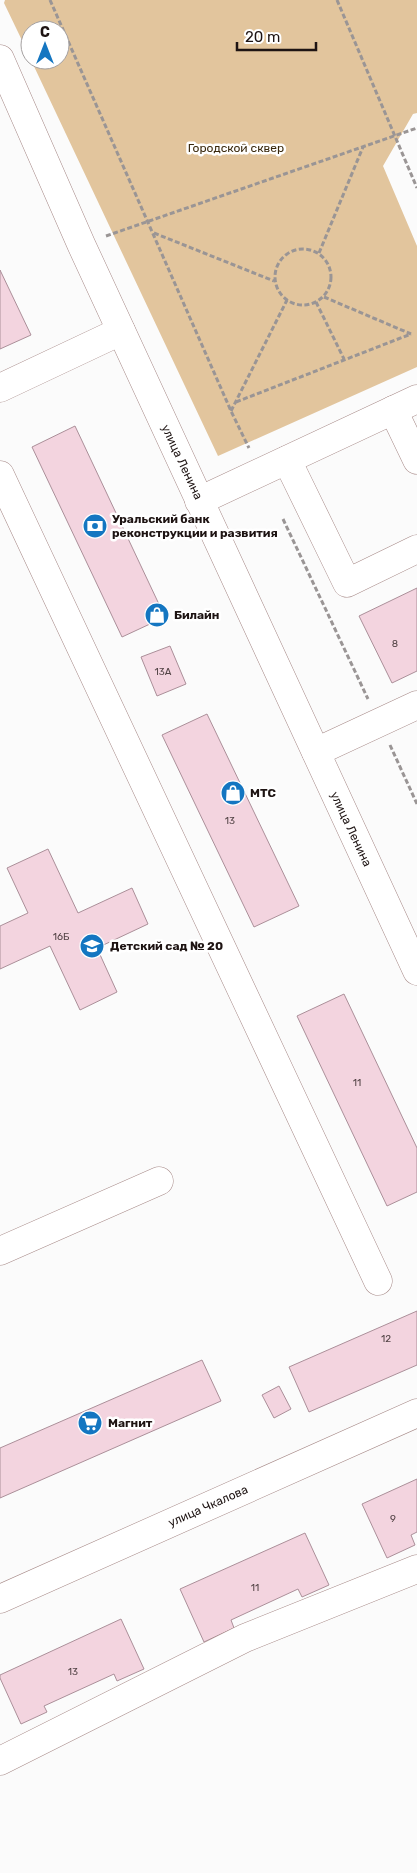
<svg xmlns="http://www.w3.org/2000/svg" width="417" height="1873" font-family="Rubik,sans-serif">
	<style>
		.green { fill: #e2c59d }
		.building { fill: #f3d4df; stroke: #ab8f99 }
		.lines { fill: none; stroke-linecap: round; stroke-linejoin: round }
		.minor-casing { stroke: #a78a88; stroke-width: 29 }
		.major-casing { stroke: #a78a88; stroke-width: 29 }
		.path { stroke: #9a9595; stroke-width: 3; stroke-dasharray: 5 2.5; stroke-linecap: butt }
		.minor { stroke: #fff; stroke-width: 28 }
		.major { stroke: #fff; stroke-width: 28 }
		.labels { text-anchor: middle; stroke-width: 5; stroke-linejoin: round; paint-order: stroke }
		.number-label { font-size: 10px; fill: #534446 }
		.park-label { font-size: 12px; fill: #39280c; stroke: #fff }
		.street-label { font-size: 12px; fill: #1e1413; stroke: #fff }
		.poi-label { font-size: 12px; font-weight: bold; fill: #1e1413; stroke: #fff; text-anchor: start }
	</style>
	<rect width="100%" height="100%" fill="#fbfbfb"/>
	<polygon class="green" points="5,0 417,0 417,113 413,114 383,166 417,246 417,367 218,456 31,60 60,60 60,30 30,30 30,57 4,3"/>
	<g class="building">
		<polygon points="0,270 31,335 0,349"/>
		<polygon points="75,426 165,617 122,637 32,447"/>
		<polygon points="417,588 417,671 392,683 359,616"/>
		<polygon points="170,646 186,684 157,696 141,657"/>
		<polygon points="207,714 299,906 254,927 162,735"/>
		<polygon points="48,849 78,913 132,888 148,924 97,948 117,992 80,1010 50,946 0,969 0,926 28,913 7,868"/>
		<polygon points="344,994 417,1148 417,1192 387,1206 297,1016"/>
		<polygon points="417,1311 417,1365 309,1412 289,1367"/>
		<polygon points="202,1360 221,1401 0,1498 0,1448"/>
		<polygon points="279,1386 291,1409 274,1418 262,1395"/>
		<polygon points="417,1479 417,1532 411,1535 415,1545 387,1558 362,1504"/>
		<polygon points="305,1533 329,1585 302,1597 298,1589 231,1620 234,1628 204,1642 180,1589"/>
		<polygon points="121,1619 144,1669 117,1681 114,1674 44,1706 47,1712 21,1724 0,1678 0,1675"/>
	</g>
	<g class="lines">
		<defs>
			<g id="minor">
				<polyline points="0,59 81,244 417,971"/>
				<polyline points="0,388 121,331"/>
				<polyline points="393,410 417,460"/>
				<polyline points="287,460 347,583 417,549"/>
				<polyline points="0,475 378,1281"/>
				<polyline points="199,501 417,399"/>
				<polyline points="316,752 417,705"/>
				<polyline points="0,1251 159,1181"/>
				<polyline points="0,1761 245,1638 417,1569"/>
			</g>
			<polyline id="major" points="0,1599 417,1413"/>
		</defs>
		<use href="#minor" class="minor-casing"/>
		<use href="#major" class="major-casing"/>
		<g class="path">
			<polyline points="50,0 231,411 249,448"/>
			<polyline points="337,0 417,188"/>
			<polyline points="154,233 274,281"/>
			<polyline points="106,236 417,128"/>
			<circle cx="303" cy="277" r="28"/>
			<polyline points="319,253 363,147"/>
			<polyline points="324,297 411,334"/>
			<polyline points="316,302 344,359"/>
			<polyline points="236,402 411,334"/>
			<polyline points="231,411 287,300"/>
			<polyline points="283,519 368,699"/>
			<polyline points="390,745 417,804"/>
		</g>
		<use href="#minor" class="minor"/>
		<use href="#major" class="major"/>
	</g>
	<defs>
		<symbol id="bank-disc" viewBox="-11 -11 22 22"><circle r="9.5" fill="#1476c1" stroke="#fff"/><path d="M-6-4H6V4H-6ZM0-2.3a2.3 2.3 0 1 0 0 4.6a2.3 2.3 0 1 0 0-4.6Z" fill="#fff"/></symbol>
		<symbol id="shop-disc" viewBox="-11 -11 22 22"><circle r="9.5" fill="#1476c1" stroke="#fff"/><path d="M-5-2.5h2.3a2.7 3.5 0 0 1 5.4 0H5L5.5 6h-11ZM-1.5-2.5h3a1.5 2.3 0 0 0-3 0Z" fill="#fff"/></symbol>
		<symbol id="school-disc" viewBox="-11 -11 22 22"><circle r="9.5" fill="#1476c1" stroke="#fff"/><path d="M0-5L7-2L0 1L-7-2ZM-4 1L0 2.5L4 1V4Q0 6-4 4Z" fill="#fff"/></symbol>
		<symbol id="supermarket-disc" viewBox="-11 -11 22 22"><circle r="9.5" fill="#1476c1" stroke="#fff"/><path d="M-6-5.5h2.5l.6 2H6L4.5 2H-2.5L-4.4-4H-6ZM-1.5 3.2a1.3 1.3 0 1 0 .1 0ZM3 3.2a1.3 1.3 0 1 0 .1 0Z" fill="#fff"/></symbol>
	</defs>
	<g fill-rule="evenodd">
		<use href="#bank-disc" x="81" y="512" width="28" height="28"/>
		<use href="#shop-disc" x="143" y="601" width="28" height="28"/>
		<use href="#shop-disc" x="219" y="779" width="28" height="28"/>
		<use href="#school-disc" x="78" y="932" width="28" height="28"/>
		<use href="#supermarket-disc" x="76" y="1409" width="28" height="28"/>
	</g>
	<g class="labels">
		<g class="number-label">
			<text x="395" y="647">8</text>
			<text x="163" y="675">13А</text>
			<text x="230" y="824">13</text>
			<text x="61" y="940">16Б</text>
			<text x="357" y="1086">11</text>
			<text x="386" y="1342">12</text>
			<text x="393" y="1522">9</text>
			<text x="255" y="1591">11</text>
			<text x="73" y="1675">13</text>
		</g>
		<g class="park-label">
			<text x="236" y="152">Городской сквер</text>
		</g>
		<g class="street-label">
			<text transform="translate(182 462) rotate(65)" y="4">улица Ленина</text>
			<text transform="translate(351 829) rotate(65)" y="4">улица Ленина</text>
			<text transform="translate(208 1506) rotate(-24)" y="4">улица Чкалова</text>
		</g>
		<g class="poi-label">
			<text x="112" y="523">Уральский банк<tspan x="112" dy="14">реконструкции и развития</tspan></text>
			<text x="174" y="619">Билайн</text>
			<text x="250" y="797">МТС</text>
			<text x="110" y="950">Детский сад № 20</text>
			<text x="108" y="1427">Магнит</text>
		</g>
	</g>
	<g transform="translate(45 45)"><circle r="24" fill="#ffffff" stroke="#a5a1a1"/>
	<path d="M0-4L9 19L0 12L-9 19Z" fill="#1476c1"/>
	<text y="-8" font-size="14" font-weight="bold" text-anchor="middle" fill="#1e1413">С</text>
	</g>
	<path d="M237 42v8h79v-8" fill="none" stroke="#1e1413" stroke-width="2.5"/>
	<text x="245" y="42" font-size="15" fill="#1e1413" stroke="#ffffff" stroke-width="4" paint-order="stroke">20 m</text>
</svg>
